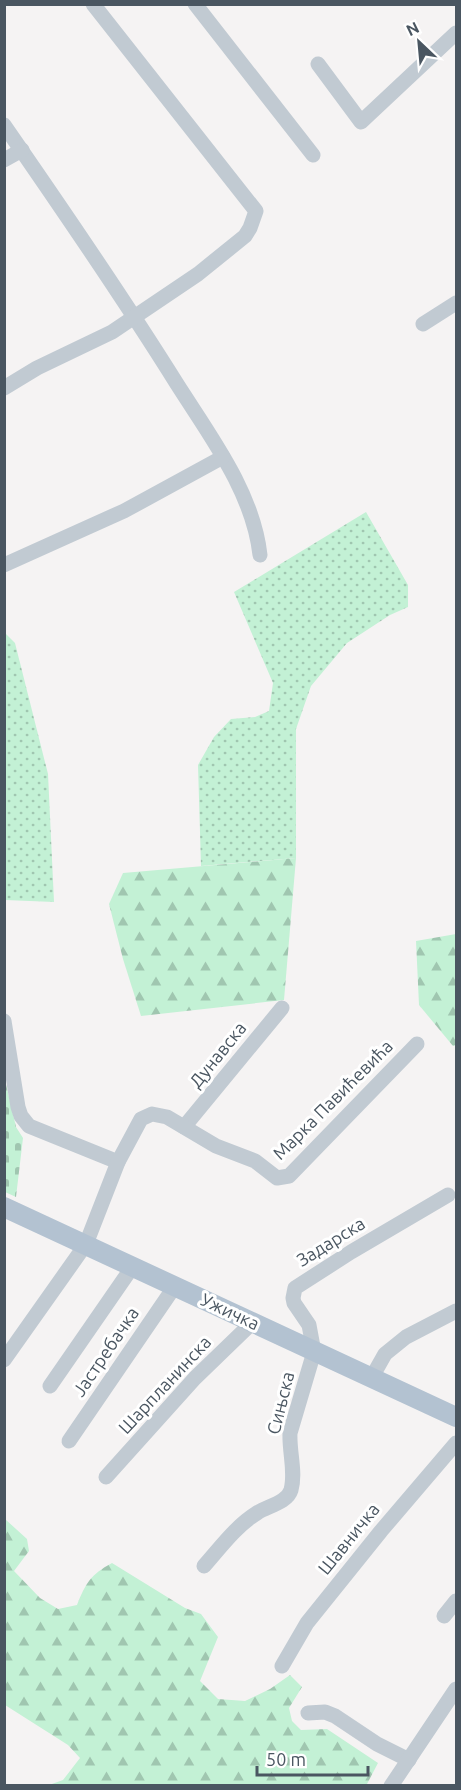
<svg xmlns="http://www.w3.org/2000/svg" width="461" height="1790" font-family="Ubuntu,sans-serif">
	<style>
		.grass { fill: url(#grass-dots) }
		.forest { fill: url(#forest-firs) }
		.cemetery { fill: url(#cemetery-stones) }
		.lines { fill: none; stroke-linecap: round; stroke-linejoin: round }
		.minor { stroke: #c1cad2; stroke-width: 15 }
		.major { stroke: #b3c2d1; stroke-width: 20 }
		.labels { text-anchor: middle; stroke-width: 6; stroke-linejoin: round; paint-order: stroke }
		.street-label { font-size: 18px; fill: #4a5661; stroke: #fff }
	</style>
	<defs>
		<pattern id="grass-dots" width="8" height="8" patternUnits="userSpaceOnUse" patternTransform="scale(1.5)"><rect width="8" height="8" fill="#c3f1d5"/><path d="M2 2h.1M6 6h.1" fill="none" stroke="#a0c6b0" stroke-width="1.8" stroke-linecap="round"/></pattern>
		<pattern id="forest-firs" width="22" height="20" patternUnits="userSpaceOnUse" patternTransform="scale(1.5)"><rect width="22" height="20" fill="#c3f1d5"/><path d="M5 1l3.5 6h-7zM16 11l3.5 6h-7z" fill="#a0c6b0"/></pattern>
		<pattern id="cemetery-stones" width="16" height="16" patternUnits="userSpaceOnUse" patternTransform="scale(1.5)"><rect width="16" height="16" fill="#c3f1d5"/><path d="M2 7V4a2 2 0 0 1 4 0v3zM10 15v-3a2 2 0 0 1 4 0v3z" fill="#a0c6b0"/></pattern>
	</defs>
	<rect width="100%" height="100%" fill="#f5f3f3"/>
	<g class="grass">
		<polygon points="366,512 408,585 408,607 390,615 347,643 311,686 296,729 296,858 201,866 198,765 214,737 231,719 255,717 269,711 273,683 234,592"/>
		<polygon points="4,632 15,643 48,774 54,902 5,900"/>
	</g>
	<g class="forest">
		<polygon points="296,858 284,1000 141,1016 123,959 109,904 123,873"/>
		<polygon points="456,934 456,1045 453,1046 419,1005 416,941"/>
		<path d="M 5,1519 L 27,1539 L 29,1551 L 14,1571 L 40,1598 L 58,1609 L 77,1605 C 86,1583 90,1575 112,1563 L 185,1608 L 201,1614 L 218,1637 L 200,1681 L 218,1699 L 245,1701 L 270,1689 L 290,1675 L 302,1687 L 289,1708 L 292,1721 L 301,1730 L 327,1729 L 378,1763 L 367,1784 L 49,1785 L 63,1780 L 80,1758 L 68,1745 L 5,1705 Z"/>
	</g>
	<polygon class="cemetery" points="5,1080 16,1127 23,1138 16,1197 5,1192"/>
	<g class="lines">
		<g class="minor">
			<polyline points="195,4 313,155"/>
			<polyline points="318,64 361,122 456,33"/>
			<path d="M 4,125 C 63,210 122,296 177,384 C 210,436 253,492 260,555"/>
			<polyline points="4,160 22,150"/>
			<polyline points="423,324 456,303"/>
			<polyline points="4,388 37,368 112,332 198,274 245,236 250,228 256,211 93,4"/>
			<polyline points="4,565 124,511 223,457"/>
			<polyline points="4,1021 18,1107 21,1116 29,1126 118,1162"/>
			<polyline points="184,1127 282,1008"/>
			<polyline points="4,1360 86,1244 118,1162 141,1119 152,1114 167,1117 216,1146 255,1161 277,1178 289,1176 417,1044"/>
			<polyline points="372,1377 385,1354 406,1337 456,1311"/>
			<polyline points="50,1386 133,1266"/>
			<polyline points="69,1441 175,1286"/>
			<polyline points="106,1477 195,1378 253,1322"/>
			<path d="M 204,1566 C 220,1548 236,1526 257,1513 C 267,1506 287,1503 291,1490 C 296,1472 289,1452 290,1433 L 314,1352 L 309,1325 L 294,1303 L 293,1298 L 295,1288 L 351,1252 L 448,1195"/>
			<polyline points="444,1616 456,1601"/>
			<polyline points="282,1666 307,1623 381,1531 456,1443"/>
			<polyline points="308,1713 325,1712 335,1716 377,1744 409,1760"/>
			<polyline points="391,1786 456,1689"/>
		</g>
		<polyline class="major" points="4,1207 456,1417"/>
	</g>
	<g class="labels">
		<g class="street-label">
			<text transform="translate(218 1055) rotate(-51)" y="6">Дунавска</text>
			<text transform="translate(333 1100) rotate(-45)" y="6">Марка Павићевића</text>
			<text transform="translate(331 1242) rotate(-32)" y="6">Задарска</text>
			<text transform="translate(230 1312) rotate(25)" y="6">Ужичка</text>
			<text transform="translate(106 1352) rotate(-56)" y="6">Јастребачка</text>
			<text transform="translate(165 1385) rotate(-47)" y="6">Шарпланинска</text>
			<text transform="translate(281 1403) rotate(-76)" y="6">Сињска</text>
			<text transform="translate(349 1539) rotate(-51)" y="6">Шавничка</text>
		</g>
	</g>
	<rect width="461" height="1790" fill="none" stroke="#4a5661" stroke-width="12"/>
	<g transform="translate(419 42) rotate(334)" stroke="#ffffff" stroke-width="4.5" paint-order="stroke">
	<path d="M0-4.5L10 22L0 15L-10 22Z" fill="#4a5661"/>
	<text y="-9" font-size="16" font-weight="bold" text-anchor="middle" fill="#4a5661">N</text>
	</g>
	<path d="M257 1766v9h111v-9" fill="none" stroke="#4a5661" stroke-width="3"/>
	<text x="266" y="1766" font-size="18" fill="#4a5661" stroke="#ffffff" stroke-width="4.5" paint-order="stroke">50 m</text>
</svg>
